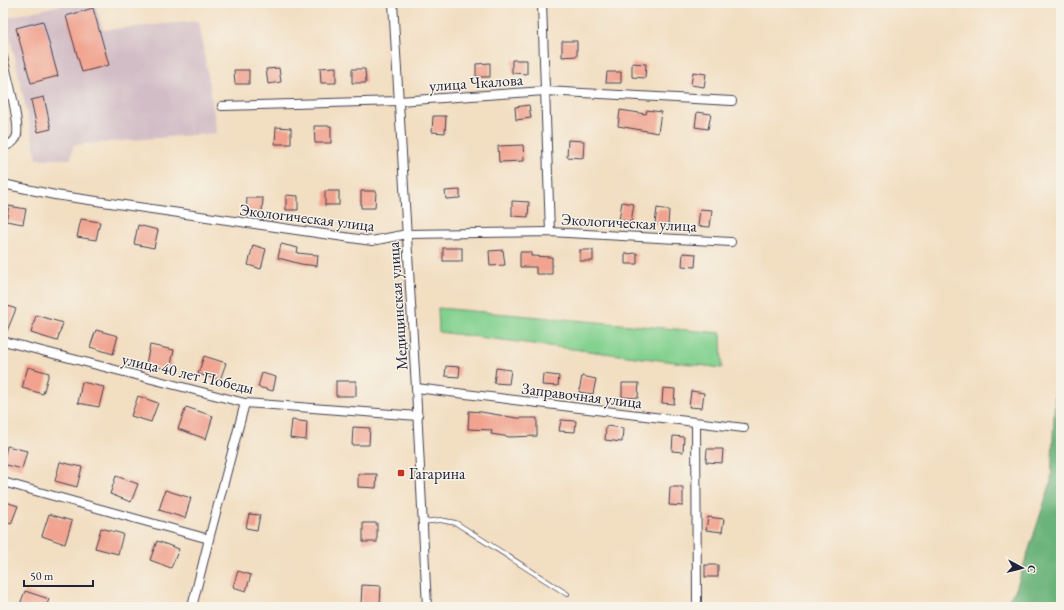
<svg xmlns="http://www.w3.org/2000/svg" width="1064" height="610" font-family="'EB Garamond',serif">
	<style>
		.industrial { fill: #d2bdc6 }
		.green { fill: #83d18f; stroke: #527a65 }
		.forest { fill: #6ab37a; stroke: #466a5a }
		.building { fill: #f1a38f }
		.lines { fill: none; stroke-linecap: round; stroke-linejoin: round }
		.service-casing { stroke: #413e4f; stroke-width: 5.5 }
		.minor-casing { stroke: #413e4f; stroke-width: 10 }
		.service { stroke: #fff; stroke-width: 4 }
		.minor { stroke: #fff; stroke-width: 8 }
		.poi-dot { fill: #c8321e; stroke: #f7f3e8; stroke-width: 1.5 }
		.labels { text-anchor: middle; stroke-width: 3; stroke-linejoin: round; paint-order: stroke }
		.street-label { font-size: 16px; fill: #22223b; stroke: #f7f3e8 }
		.poi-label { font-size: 16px; fill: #22223b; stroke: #f7f3e8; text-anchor: start }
	</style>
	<rect width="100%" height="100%" fill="#f7f3e8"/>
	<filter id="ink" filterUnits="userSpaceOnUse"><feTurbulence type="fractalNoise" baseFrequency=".025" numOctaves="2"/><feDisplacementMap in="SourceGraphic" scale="8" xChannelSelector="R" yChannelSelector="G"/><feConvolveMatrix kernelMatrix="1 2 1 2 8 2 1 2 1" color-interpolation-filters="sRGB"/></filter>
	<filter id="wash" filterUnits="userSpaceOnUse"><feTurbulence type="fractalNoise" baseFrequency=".012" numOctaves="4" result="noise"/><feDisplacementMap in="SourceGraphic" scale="16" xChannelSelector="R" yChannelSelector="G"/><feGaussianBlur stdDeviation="0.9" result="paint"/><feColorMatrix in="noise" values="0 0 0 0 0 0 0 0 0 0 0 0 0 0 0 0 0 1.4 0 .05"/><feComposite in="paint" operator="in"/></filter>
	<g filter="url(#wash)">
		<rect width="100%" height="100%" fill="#f2dec1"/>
		<polygon class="industrial" points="69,3 95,3 103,30 199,21 217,133 73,145 71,159 37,159 6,18"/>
		<polygon class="green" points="438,308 721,333 722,368 439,332"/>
		<polygon class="forest" points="1061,367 1061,607 1003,607 1016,589 1051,482 1055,392"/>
		<g id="blocks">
			<g class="building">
				<polygon points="93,8 109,65 82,72 66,16"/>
				<polygon points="43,21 58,76 31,83 16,28"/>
				<polygon points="562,41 577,41 577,56 562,57"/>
				<polygon points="512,60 527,60 527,74 512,73"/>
				<polygon points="490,63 490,77 476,77 476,64"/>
				<polygon points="632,63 646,64 645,78 632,77"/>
				<polygon points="336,67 336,83 321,83 320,68"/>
				<polygon points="279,68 281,82 268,84 266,69"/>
				<polygon points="352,69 365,69 366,83 352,83"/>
				<polygon points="234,70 249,70 249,84 235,84"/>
				<polygon points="607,72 621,72 621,83 606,83"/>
				<polygon points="693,72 706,74 704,87 691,85"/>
				<polygon points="44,97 51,129 38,132 31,100"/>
				<polygon points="529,105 531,118 516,120 515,107"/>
				<polygon points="620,110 646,114 647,110 661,112 658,133 618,126"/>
				<polygon points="697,112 711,114 708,129 695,127"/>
				<polygon points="433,116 446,116 445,133 432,132"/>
				<polygon points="314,126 331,126 331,143 315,143"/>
				<polygon points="276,127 291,128 291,144 275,144"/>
				<polygon points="568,140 584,141 583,158 567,157"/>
				<polygon points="523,145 524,161 499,162 498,146"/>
				<polygon points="460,190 460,198 446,199 445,191"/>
				<rect x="325" y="191" width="14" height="14"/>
				<polygon points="361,191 376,191 375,208 361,208"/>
				<polygon points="286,195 298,196 298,210 286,210"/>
				<polygon points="247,198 263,198 262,213 246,212"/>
				<polygon points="512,201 529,202 528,217 512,216"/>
				<polygon points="622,202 634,204 631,222 619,220"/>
				<polygon points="9,206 26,209 23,224 6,221"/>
				<polygon points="657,208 669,210 668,225 655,224"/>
				<polygon points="700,209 712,210 710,227 698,226"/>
				<polygon points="81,219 100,222 96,240 77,237"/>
				<polygon points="138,225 158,230 154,248 134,244"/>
				<polygon points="281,244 298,248 297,253 318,255 317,266 301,264 278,258"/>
				<polygon points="253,245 266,249 261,269 248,265"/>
				<rect x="443" y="248" width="19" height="13"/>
				<polygon points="503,250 505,265 490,266 489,251"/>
				<rect x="580" y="250" width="13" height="11"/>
				<polygon points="520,252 531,252 531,256 552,257 552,274 536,274 536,267 520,267"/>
				<polygon points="637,253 637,264 625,264 625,254"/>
				<polygon points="683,253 696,254 695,267 682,266"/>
				<polygon points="3,304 16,309 5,336 3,336"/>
				<polygon points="36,315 63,323 57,341 31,333"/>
				<polygon points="96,330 118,336 113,354 90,347"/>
				<polygon points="150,345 174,350 170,370 146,364"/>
				<polygon points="204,356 226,363 220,380 198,374"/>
				<polygon points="446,366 460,367 459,377 445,376"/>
				<polygon points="28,367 49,373 43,394 22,388"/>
				<polygon points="496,368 511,370 509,384 494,383"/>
				<polygon points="262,373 276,377 273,391 258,387"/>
				<polygon points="543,374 559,376 558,386 542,385"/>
				<polygon points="582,376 596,379 593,394 579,392"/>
				<rect x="336" y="381" width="20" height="15"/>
				<polygon points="82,382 104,387 99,407 78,403"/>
				<polygon points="622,383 639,383 638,398 622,397"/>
				<polygon points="663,388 675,389 674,404 662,403"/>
				<polygon points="691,391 704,393 702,408 689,407"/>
				<polygon points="138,396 158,403 151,422 131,416"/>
				<polygon points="186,407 213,416 206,439 178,429"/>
				<polygon points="469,411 481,412 517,418 537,418 537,436 510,437 491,434 492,430 468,429"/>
				<polygon points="292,420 307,422 306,440 290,438"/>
				<polygon points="561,420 576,421 575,432 559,431"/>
				<polygon points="606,426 623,428 622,442 605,440"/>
				<polygon points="353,427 370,428 369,445 352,445"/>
				<polygon points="673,436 684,437 683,452 672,451"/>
				<polygon points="7,446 27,451 22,469 3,464"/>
				<polygon points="707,449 723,449 722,463 706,462"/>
				<polygon points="60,462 82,467 77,487 55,481"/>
				<polygon points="358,474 377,474 376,488 358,487"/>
				<polygon points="116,476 138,484 131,502 110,494"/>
				<polygon points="670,487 683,487 683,506 669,505"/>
				<polygon points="165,490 191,498 185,518 159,510"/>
				<polygon points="3,501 18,506 11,524 3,521"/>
				<polygon points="49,514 72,521 65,544 42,536"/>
				<polygon points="249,514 260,515 257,530 246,528"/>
				<polygon points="708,517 724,519 722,532 706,530"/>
				<rect x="363" y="523" width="14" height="19"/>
				<polygon points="101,528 123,534 118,554 95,548"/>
				<polygon points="157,541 179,549 171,568 150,560"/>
				<rect x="705" y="565" width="13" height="12"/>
				<polygon points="238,571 251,575 246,591 233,587"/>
				<polygon points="362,585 381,586 380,605 361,604"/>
				<polygon points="25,591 49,599 46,607 19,607"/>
			</g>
		</g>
	</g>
	<g filter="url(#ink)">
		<use href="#blocks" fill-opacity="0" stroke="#413e4f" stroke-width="1"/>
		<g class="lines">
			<defs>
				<polyline id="service" points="423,522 440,520 456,523 567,594"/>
				<g id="minor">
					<polyline points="393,3 416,388 427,607"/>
					<polyline points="542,3 550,232"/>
					<path d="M 3,57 C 6,73 22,126 16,138 C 13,144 8,145 3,147"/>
					<polyline points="222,106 399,101 545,91 732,101"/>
					<polyline points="3,184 55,195 372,241 407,234 550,232 731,242"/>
					<polyline points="3,341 245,403 418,416"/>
					<polyline points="416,388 744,428"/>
					<polyline points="696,423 697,601"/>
					<polyline points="3,482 209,539"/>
					<polyline points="192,607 209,539 245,403"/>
				</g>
			</defs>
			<use href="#service" class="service-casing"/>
			<use href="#minor" class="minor-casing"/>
			<use href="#service" class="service"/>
			<use href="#minor" class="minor"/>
		</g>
	</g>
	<rect class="poi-dot" x="397" y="469" width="8" height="8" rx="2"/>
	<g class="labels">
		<g class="street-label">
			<text transform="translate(476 82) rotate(-4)" y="6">улица Чкалова</text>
			<text transform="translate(307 217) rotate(7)" y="6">Экологическая улица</text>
			<text transform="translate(629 222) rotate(3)" y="6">Экологическая улица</text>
			<text transform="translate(397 306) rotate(-94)" y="6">Медицинская улица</text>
			<text transform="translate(188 373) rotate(13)" y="6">улица 40 лет Победы</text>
			<text transform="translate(582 395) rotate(7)" y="6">Заправочная улица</text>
		</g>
		<g class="poi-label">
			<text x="409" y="479">Гагарина</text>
		</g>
	</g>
	<rect width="1064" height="610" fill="none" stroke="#f7f3e8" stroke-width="16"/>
	<g transform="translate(1022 568) rotate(97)" stroke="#f7f3e8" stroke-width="3" paint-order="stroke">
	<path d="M0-3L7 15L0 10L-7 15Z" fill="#22223b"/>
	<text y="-6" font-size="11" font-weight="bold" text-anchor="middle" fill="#22223b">С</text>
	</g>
	<path d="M24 580v6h69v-6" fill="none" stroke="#22223b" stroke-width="2"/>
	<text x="30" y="580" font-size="12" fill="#22223b" stroke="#f7f3e8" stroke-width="3" paint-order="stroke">50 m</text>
</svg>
